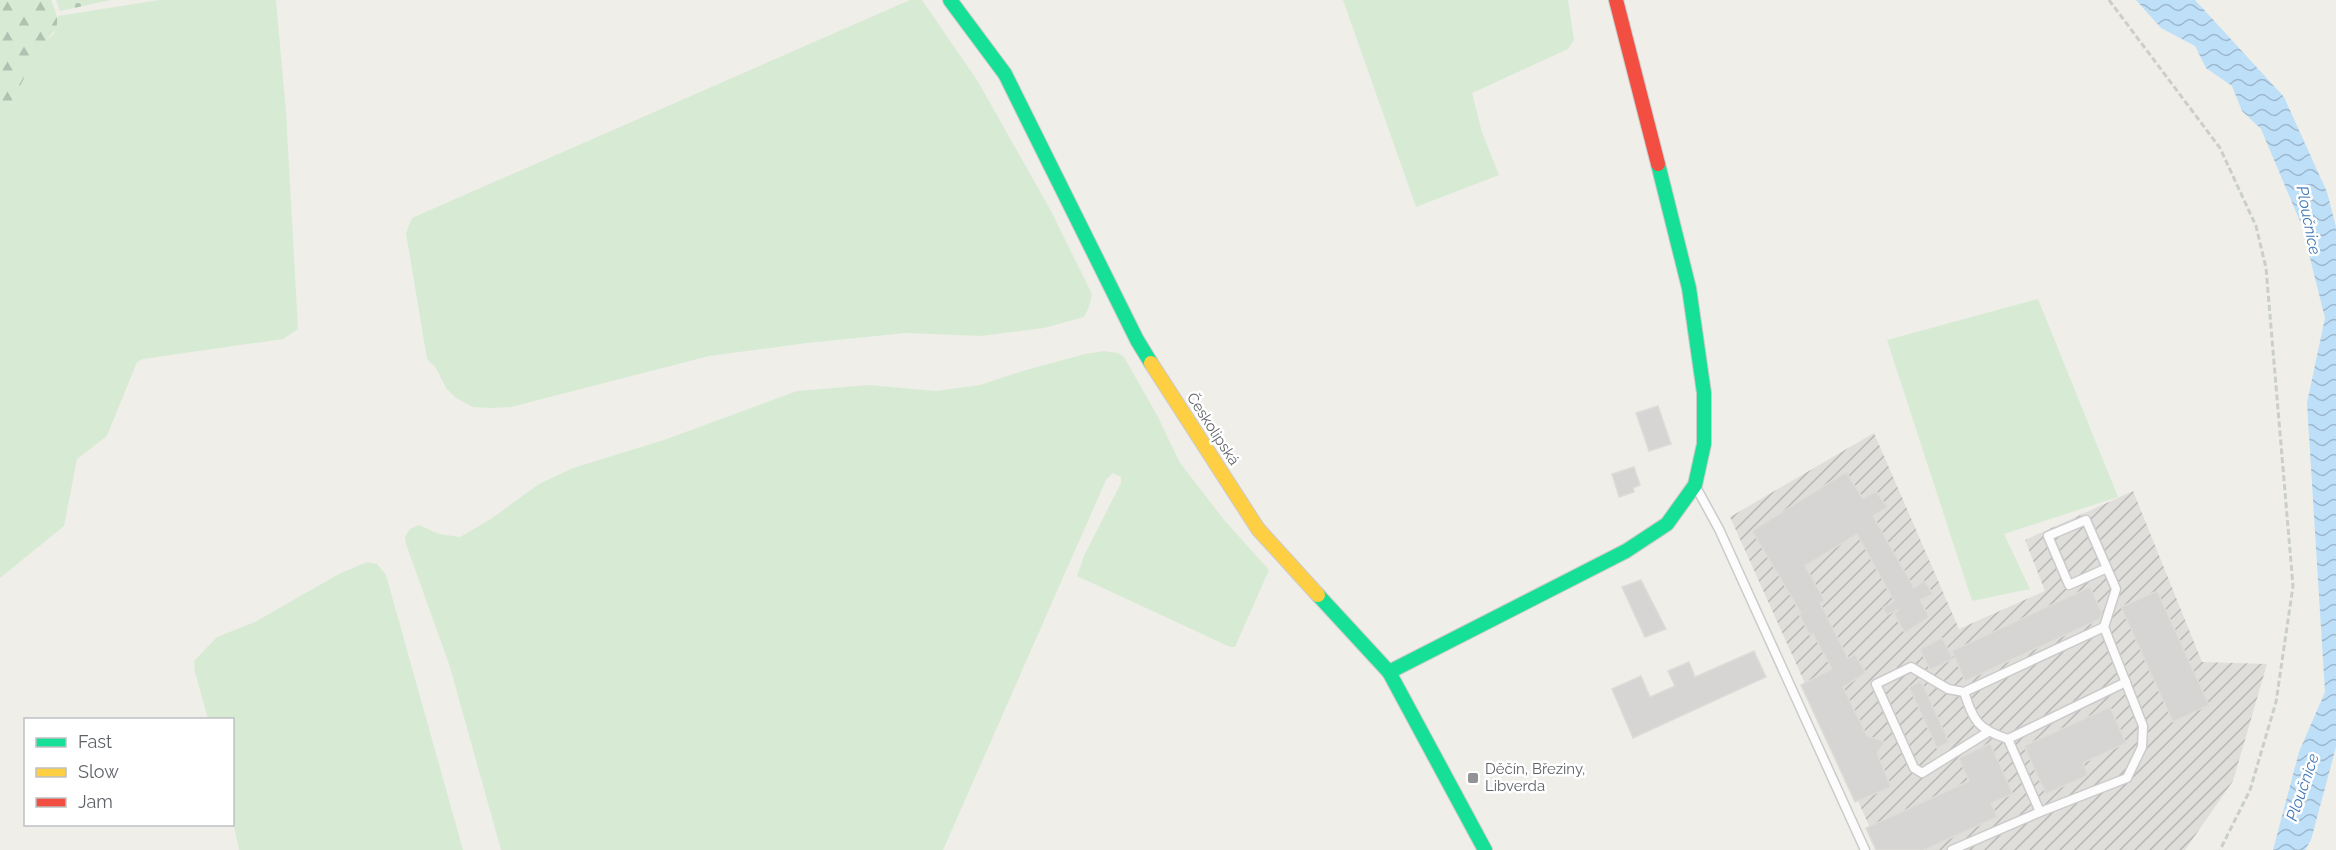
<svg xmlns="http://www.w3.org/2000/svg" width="2336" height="850" font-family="Raleway,sans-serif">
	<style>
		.industrial { fill: url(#industrial-furrows) }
		.green { fill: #d7ebd4 }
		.forest { fill: url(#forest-firs) }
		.cemetery { fill: url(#cemetery-stones) }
		.water { fill: url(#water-waves) }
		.building { fill: #d6d5d3; stroke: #dedcd8; stroke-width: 1.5 }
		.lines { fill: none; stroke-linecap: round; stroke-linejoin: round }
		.lane-casing { stroke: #cbcbcb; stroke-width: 11 }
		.fast-casing { stroke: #cbcbcb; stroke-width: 16 }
		.slow-casing { stroke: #cbcbcb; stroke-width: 16 }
		.jam-casing { stroke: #cbcbcb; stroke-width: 16 }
		.path { stroke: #cacfcb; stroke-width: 3; stroke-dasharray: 6 3; stroke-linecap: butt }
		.lane { stroke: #fdfcfc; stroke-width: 8 }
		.fast { stroke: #16e098; stroke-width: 14 }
		.slow { stroke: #ffcf43; stroke-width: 14 }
		.jam { stroke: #f24e42; stroke-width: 14 }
		.poi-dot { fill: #919394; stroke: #fff; stroke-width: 2 }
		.labels { text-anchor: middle; stroke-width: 5; stroke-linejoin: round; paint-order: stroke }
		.street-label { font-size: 15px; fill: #5e6267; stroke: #fff }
		.poi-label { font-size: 15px; fill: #5e6267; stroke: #fff; text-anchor: start }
		.water-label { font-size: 16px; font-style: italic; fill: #4078b6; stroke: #fff }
	</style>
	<defs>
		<pattern id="industrial-furrows" width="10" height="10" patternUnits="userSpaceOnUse" patternTransform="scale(1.5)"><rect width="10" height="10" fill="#e0deda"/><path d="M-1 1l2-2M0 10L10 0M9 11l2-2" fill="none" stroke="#b9b7b5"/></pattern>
		<pattern id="forest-firs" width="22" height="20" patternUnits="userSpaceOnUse" patternTransform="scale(1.5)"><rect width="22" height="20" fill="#d7ebd4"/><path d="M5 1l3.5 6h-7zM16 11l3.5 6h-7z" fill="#b2c2b0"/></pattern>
		<pattern id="cemetery-stones" width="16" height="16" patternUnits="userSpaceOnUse" patternTransform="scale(1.5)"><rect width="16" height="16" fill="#d7ebd4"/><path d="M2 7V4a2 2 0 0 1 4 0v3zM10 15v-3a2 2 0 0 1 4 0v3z" fill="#b2c2b0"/></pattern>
		<pattern id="water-waves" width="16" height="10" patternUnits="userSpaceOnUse" patternTransform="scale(1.5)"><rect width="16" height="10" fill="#bddff8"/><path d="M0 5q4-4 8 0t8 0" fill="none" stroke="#9db8cd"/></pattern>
	</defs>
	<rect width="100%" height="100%" fill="#efeee9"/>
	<polygon class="industrial" points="1874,433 1959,629 2045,591 2025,540 2133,491 2202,662 2267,664 2233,781 2185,850 1880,850 1730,517"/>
	<g class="green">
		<polygon points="159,0 276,0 286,112 298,329 283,339 143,359 137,362 107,436 77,459 64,526 0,578 0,127 37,52 44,42 54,34 58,16"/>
		<polygon points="910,0 922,0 977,80 1050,209 1092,294 1089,307 1084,317 1044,328 980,336 906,333 807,343 709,356 511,407 490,408 473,407 456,398 446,388 436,368 427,359 406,233 412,218"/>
		<polygon points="1343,0 1568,0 1574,40 1568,49 1472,93 1482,132 1499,175 1416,207"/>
		<polygon points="2038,299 2118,497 2004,534 2030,589 1972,601 1887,340"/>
		<polygon points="1104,351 1118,353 1124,357 1157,415 1180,463 1225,521 1269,570 1235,647 1230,647 1077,576 1084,556 1121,483 1121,477 1113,473 1106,480 943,850 501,850 450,667 406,544 405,537 410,529 419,525 439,534 460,537 491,519 539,484 573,468 664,440 797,391 869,385 936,391 980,385 1026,370 1085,354"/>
		<polygon points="367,562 377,564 386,575 463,850 239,850 233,821 232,720 208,719 195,672 194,661 217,637 255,622 339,574"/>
	</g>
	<path class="forest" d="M 0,0 L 51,0 C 65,32 53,28 37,52 L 0,127 Z"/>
	<polygon class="cemetery" points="56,0 111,0 60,11"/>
	<polygon class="water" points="2136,0 2195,0 2284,97 2327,192 2336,227 2336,747 2311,840 2305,850 2273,850 2299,752 2325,692 2307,403 2325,318 2302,226 2261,129 2242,111 2232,86 2206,68 2195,46 2161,28"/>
	<g class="building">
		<polygon points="1658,406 1671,444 1649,451 1636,413"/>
		<polygon points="1634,467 1640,485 1633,488 1634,492 1619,497 1612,474"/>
		<polygon points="1846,472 1863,499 1876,491 1887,507 1873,516 1914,588 1924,581 1933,594 1920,600 1929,617 1905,633 1894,614 1899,609 1887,615 1883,608 1894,601 1857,534 1805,566 1825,601 1820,603 1848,658 1855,654 1866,673 1843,687 1867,736 1885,742 1877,753 1891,787 1855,802 1801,685 1832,669 1813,634 1810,635 1799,614 1801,613 1752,531"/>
		<polygon points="1641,580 1666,629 1645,637 1622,587"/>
		<polygon points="2090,587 2102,613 2100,619 1965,681 1952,651"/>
		<polygon points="2157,591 2209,705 2173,722 2121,607"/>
		<polygon points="1942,638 1953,659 1930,670 1920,649"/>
		<polygon points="1754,651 1766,677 1633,738 1612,689 1641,676 1650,697 1675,686 1668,671 1689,662 1695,677"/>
		<polygon points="1921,681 1949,742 1937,748 1909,687"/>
		<polygon points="2110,707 2126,743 2083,763 2088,775 2046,794 2024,746"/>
		<polygon points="1990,743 2013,794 1991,803 1997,817 1924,850 1876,850 1866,828 1969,781 1959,758"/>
	</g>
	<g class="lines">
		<defs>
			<g id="lane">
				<polyline points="1697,489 1719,529 1865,850"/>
				<polyline points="2104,627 2116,589 2086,520 2048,536 2069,585 2107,568"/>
				<polyline points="1988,732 1922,773 1914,768 1876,684 1911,667 1948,689 1964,692 2104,627 2143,726 2142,747 2127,778 2040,812"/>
				<polyline points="2008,739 2126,682"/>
				<path d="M 1952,850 L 2040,812 L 2008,739 C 1977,729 1974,721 1964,692"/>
			</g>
			<g id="fast">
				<polyline points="950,0 1005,74 1137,340 1151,363"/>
				<polyline points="1318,595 1389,672 1485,850"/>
				<polyline points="1389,672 1626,551 1667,524 1695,485 1704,444 1704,393 1689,288 1658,164"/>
			</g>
			<polyline id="slow" points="1151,363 1258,529 1318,595"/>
			<polyline id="jam" points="1616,0 1658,164"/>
		</defs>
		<use href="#lane" class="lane-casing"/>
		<use href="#fast" class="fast-casing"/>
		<use href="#slow" class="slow-casing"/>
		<use href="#jam" class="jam-casing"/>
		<polyline class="path" points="2109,0 2220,148 2256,226 2266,268 2293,586 2276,702 2250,790 2220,850"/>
		<use href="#lane" class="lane"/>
		<use href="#fast" class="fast"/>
		<use href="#slow" class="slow"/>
		<use href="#jam" class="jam"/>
	</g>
	<rect class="poi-dot" x="1467" y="772" width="12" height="12" rx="3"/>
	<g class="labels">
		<g class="street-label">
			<text transform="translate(1213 429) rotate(57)" y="5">Českolipská</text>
		</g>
		<g class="poi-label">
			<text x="1485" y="774">Děčín, Březiny,<tspan x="1485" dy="17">Libverda</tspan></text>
		</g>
		<g class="water-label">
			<text transform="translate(2309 220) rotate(79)" y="6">Ploučnice</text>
			<text transform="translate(2302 787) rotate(-71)" y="6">Ploučnice</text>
		</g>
	</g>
	<rect x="24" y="718" width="210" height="108" fill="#ffffff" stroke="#bfc0c2" stroke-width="1.5"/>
	<rect x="36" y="738" width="30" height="9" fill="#16e098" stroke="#bfc0c2" stroke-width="1.5"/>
	<text x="78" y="748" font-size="18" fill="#5e6267">Fast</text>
	<rect x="36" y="768" width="30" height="9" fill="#ffcf43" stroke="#bfc0c2" stroke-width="1.5"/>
	<text x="78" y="778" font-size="18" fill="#5e6267">Slow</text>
	<rect x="36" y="798" width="30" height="9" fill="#f24e42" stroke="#bfc0c2" stroke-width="1.5"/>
	<text x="78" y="808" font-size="18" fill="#5e6267">Jam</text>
</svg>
